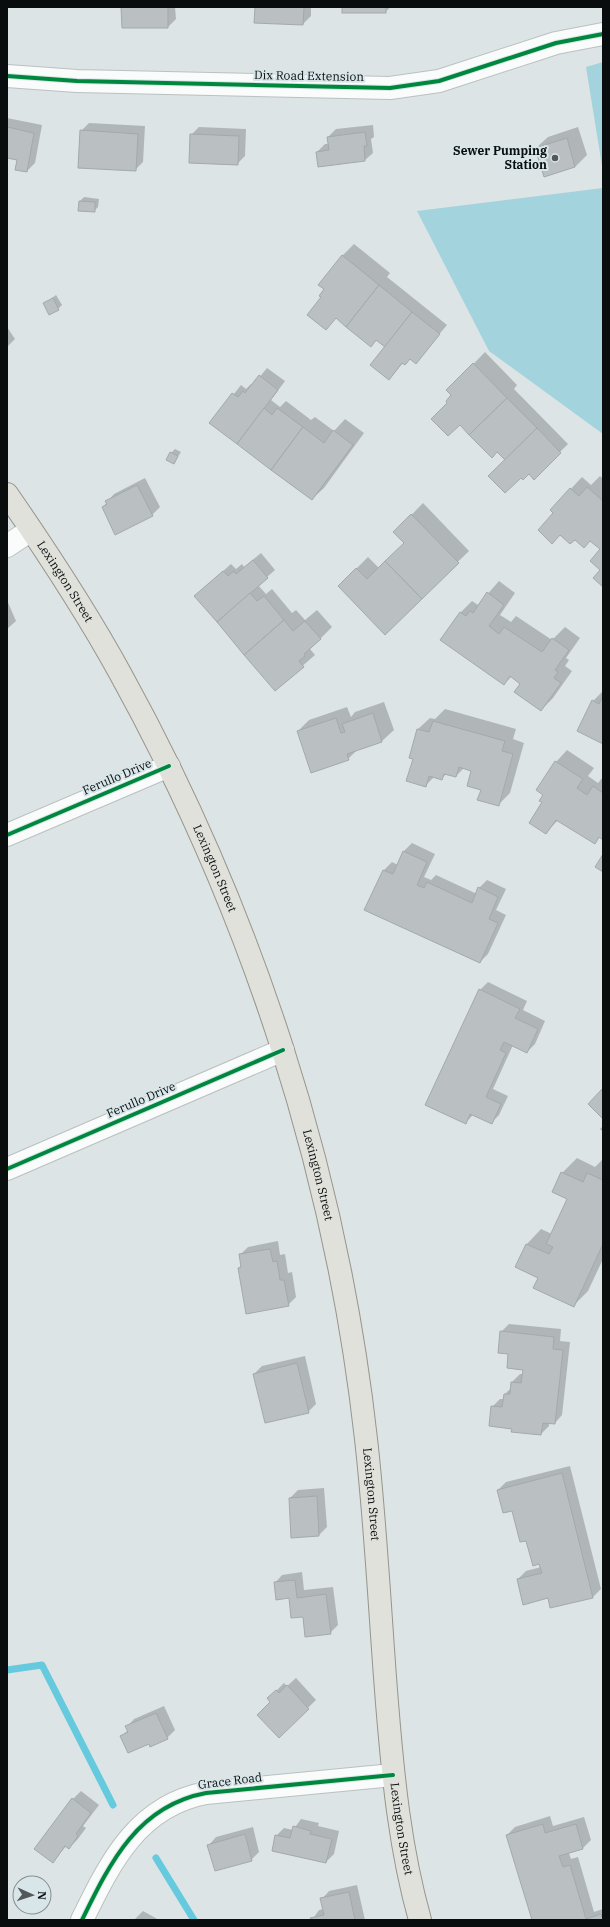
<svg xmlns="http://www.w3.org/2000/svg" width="610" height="1927" font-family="'IBM Plex Serif',serif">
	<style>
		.green { fill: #a3d3dd }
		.shadow { fill: #0003 }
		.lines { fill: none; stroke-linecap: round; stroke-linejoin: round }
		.stream { stroke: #65cadd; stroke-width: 7 }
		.building { fill: #bac0c2; stroke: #a4a9ab }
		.minor-casing { stroke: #bbc0c2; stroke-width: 24 }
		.major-casing { stroke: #95958c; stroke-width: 24 }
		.minor { stroke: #fafbfb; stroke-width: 22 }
		.major { stroke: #e1e1db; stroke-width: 22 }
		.cycleway-casing { stroke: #d9e6e9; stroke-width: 6 }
		.cycleway { stroke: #00873e; stroke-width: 4 }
		.poi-dot { fill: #53585a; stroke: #d9e6e9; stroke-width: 1.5 }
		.labels { text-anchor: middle; stroke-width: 4; stroke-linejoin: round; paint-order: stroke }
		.street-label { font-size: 12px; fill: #090d0e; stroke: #d9e6e9 }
		.poi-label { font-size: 12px; font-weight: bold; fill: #090d0e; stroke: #d9e6e9; text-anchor: end }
	</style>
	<rect width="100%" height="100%" fill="#dce4e6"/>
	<g class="green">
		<polygon points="603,62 603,172 586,67"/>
		<polygon points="603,188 603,434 489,351 417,211"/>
	</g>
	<g class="shadow">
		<polygon points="122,7 175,7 176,19 168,27"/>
		<polygon points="256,7 311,7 311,16 303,24"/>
		<polygon points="343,7 391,7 385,12"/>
		<polygon points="7,118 42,125 35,163 27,171 19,159 7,157"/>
		<polygon points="89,123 145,126 143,162 135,170 81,131"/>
		<polygon points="373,125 374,137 371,139 373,153 365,160 317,152 325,144 329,144 328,137 336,129"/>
		<polygon points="199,127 246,129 245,156 237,164 191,135"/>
		<polygon points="578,127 587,155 575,167 544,176 536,148 548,137"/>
		<polygon points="84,197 99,199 98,207 94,211 79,210 80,201"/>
		<polygon points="354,244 390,273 387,277 447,325 416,362 411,358 405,364 403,363 389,379 386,347 377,340 371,345 337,317 326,329 323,297 342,256"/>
		<polygon points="56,295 62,305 58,309 45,303"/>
		<polygon points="7,327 15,339 7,347"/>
		<polygon points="485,352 517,385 514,389 568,444 534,478 529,473 521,476 449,403 453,395 448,390"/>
		<polygon points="267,368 285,381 271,400 280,407 286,401 311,420 315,417 334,431 345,419 364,433 324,488 312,499 211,423 241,385 246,389 251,384 253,385"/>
		<polygon points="175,449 181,452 174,463 171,453"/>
		<polygon points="600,476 603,479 603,585 601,549 551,510 582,477 591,485"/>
		<polygon points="145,478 160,507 152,515 103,507 114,494"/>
		<polygon points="423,503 469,551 385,633 339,586 368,557 379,568 405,543 395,532"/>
		<polygon points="261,553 275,570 258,585 266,594 272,589 292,613 296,610 305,620 317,610 332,627 310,649 315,655 275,690 195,596 231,564 236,569 242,564 244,567"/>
		<polygon points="499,581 515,593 500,615 511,622 516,616 552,640 565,627 580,638 566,658 569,660 565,666 572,671 553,698 541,710 521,683 512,676 504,684 441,640 461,612 472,601 478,605"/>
		<polygon points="7,600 16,621 7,629"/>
		<polygon points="603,691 603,743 578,731 593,701"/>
		<polygon points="384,702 394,730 382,741 357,750 348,759 298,731 309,720 347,707 351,717 355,712"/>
		<polygon points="445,709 516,729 513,739 524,743 510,793 498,805 482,789 472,770 464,768 456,776 447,773 442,778 435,776 426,785 414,758 411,757 418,729 430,718 435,719"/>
		<polygon points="567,750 594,768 588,776 598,783 603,777 603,839 600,837 595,843 558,820 546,833 543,802 544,794 556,762"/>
		<polygon points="412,843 435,854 424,877 431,880 436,875 477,894 479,888 487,880 506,889 496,910 506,915 488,954 480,962 366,910 384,870 392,862 398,865 404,851"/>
		<polygon points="488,982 527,1001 523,1010 545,1021 535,1044 527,1052 513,1045 493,1089 508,1096 499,1115 491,1123 473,1115 465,1123 480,990"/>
		<polygon points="603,1126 603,1132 600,1129"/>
		<polygon points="577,1158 595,1167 603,1159 603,1259 588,1291 573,1306 539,1278 516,1267 527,1244 541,1229 552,1234 568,1199 562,1173"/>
		<polygon points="278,1241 280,1255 285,1254 288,1273 292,1272 296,1297 288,1305 239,1268 242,1265 240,1255 248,1247"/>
		<polygon points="509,1324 561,1329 560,1341 570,1342 562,1415 555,1423 549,1423 549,1426 541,1434 513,1428 492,1407 500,1399 504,1399 505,1394 512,1387 512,1382 520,1374 523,1374 524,1369 510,1353 501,1332"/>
		<polygon points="305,1356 316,1404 308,1412 254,1374 262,1366"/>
		<polygon points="570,1466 601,1589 593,1597 551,1607 549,1597 518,1579 526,1571 541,1567 513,1510 498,1490 506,1482"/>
		<polygon points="324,1488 327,1527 319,1535 290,1498 298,1490"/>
		<polygon points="302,1572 304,1590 333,1587 338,1625 330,1633 304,1616 290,1597 275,1583 282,1575"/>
		<polygon points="296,1678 316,1700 279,1736 271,1702 276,1691 284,1683 287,1686"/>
		<polygon points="164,1706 175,1730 167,1738 150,1742 122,1736 128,1730 127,1727 134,1719"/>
		<polygon points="81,1791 99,1805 83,1826 86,1828 77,1840 69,1848 66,1846 53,1862 73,1799"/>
		<polygon points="550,1816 553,1826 584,1817 591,1840 583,1848 569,1853 571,1859 578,1857 594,1912 603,1909 603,1920 533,1920 507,1835 515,1827"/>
		<polygon points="301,1819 319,1823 318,1826 339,1831 334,1854 326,1862 276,1836 284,1828 293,1830"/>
		<polygon points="253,1827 259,1852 251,1860 209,1845 216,1837"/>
		<polygon points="357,1885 365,1920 312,1920 319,1910 324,1909 322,1899 329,1891"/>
		<polygon points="143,1911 159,1920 134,1920"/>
	</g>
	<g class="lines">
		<g class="stream">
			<polyline points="7,1670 42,1665 113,1805"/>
			<polyline points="156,1858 194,1920"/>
		</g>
	</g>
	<g class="building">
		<polygon points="121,7 168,7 168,28 122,28"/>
		<polygon points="255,7 304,7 303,25 254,23"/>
		<rect x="342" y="7" width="44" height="6"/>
		<polygon points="7,127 34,133 27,172 15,170 17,160 7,158"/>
		<polygon points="80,130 138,134 136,171 78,168"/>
		<polygon points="365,132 367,146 364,146 365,161 318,167 316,152 329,150 327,137"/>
		<polygon points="190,134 239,136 238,165 189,163"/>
		<polygon points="567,138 575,167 544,177 535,148"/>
		<polygon points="79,201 95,202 95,212 78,211"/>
		<polygon points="342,255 379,285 346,327 336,318 326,330 307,315 321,297 319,296 324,289 318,285"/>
		<polygon points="379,285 412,312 385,347 376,340 371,347 346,327"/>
		<polygon points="53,298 59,310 49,315 43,303"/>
		<polygon points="412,312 440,334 416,364 410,359 405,365 402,363 389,380 370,365"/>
		<polygon points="473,363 507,398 469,435 460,425 448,436 431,419 447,403 446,401 451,395 446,390"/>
		<polygon points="259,375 278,390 237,444 209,423 232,393 238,397 243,391 245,393"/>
		<polygon points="507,398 537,428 505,460 497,452 492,458 469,435"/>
		<polygon points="264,408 272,415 277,408 303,427 271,470 237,444"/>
		<polygon points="303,427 324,443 333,430 353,445 312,500 271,470"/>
		<polygon points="537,428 561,453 534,480 529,474 523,480 521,478 505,493 488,476"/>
		<polygon points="170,452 178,456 174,464 166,460"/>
		<polygon points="137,485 153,516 115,535 102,507 107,504 105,501"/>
		<polygon points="587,487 603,501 603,587 593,578 600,570 590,561 600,549 590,541 584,548 575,540 570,544 560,535 552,544 538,530 553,513 550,510 570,488 579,496"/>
		<polygon points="411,514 459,563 422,599 385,561 404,543 393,532"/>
		<polygon points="253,560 268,578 217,622 194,596 223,571 228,576 234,571 236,574"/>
		<polygon points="385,561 422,599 385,635 338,586 356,568 367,579"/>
		<polygon points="487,592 504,605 489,626 499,634 504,627 542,652 552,638 569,650 555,670 558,672 554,678 561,683 541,711 514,692 520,684 510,676 504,685 440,640 460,612 466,616 470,611 473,613"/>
		<polygon points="250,593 257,601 264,596 284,620 244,655 217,622"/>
		<polygon points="284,620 293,631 305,621 321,639 304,654 305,656 299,661 304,667 275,691 244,655"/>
		<polygon points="602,698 603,698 603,744 577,731 592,700 599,704"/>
		<polygon points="373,713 382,742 347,754 349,760 311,773 297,731 336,718 341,733 345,732 342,724"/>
		<polygon points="433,721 505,741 502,751 513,754 499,806 477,800 481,790 467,786 471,771 459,767 456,777 444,774 442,780 429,776 426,787 406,781 413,759 409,758 417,729 429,732"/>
		<polygon points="555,761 583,779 577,788 587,795 593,786 603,793 603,840 599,837 595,844 556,820 546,834 529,823 542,802 539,801 543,795 536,790"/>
		<polygon points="403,851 427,862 417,885 424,888 427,882 472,903 478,887 498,897 489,919 498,923 480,963 364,910 383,870 393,874"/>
		<polygon points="603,854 603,872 595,867"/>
		<polygon points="479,989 520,1009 515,1018 538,1029 527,1053 504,1042 500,1050 506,1053 486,1097 501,1104 492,1124 470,1114 466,1124 425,1105"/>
		<polygon points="603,1088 603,1119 588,1104"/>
		<polygon points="561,1172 583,1182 587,1173 603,1180 603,1244 574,1307 533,1288 538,1278 515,1267 526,1244 549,1254 553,1247 546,1244 567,1199 552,1192"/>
		<polygon points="270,1249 273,1262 277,1261 280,1280 284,1280 289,1306 246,1314 238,1268 241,1267 239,1254"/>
		<polygon points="500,1331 554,1337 553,1349 563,1350 555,1424 543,1423 541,1435 511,1432 512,1429 489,1426 491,1406 502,1407 504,1394 510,1394 511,1382 521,1383 523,1370 507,1368 508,1354 498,1353"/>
		<polygon points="297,1363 309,1413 265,1423 253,1374"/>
		<polygon points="562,1473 593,1598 550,1608 548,1598 523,1605 517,1579 542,1573 539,1564 533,1566 526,1541 520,1542 512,1511 503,1513 497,1490"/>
		<polygon points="317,1496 319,1536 291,1538 289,1498"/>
		<polygon points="295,1580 297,1598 326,1594 331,1634 305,1637 303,1617 291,1618 289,1598 276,1600 274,1582"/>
		<polygon points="287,1685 309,1709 279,1738 257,1715 270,1702 267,1698 276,1690 279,1693"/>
		<polygon points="156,1713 168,1739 150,1747 149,1744 128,1753 120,1736 128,1732 125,1726"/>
		<polygon points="72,1798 91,1813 76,1834 78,1836 69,1849 65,1846 53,1863 34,1849"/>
		<polygon points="543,1824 545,1833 576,1824 583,1849 559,1856 563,1867 570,1865 586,1919 601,1914 603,1920 532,1920 506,1835"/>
		<polygon points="293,1826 311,1831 310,1834 332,1839 326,1863 272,1851 275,1835 290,1838"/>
		<polygon points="245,1834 252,1861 215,1871 207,1845"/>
		<polygon points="349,1892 355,1920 311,1920 310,1918 324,1915 320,1898"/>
	</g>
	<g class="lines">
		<defs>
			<g id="minor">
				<polyline points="7,76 77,81 390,88 439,81 556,43 603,34"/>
				<polyline points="7,546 31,530"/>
				<polyline points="7,835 169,766"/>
				<polyline points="7,1169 283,1050"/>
				<path d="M 82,1920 C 110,1863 137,1806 206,1793 L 393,1775"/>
			</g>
			<g id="major">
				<path id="s1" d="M 7,494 C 47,552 86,611 120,673 C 251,910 336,1170 366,1439 C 376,1527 380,1616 387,1703 C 393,1777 400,1849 420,1920"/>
			</g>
		</defs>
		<use href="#minor" class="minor-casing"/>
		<use href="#major" class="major-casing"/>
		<use href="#minor" class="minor"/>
		<use href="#major" class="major"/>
		<defs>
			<g id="cycleway">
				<polyline points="7,76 77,81 390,88 439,81 556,43 603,34"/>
				<polyline points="7,835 169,766"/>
				<polyline points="7,1169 283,1050"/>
				<path d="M 82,1920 C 110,1863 137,1806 206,1793 L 393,1775"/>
			</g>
		</defs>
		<use href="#cycleway" class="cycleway-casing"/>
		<use href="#cycleway" class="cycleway"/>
	</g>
	<circle class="poi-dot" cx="555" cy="158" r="4"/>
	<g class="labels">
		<g class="street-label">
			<text transform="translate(309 76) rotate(1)" y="4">Dix Road Extension</text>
			<text dy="4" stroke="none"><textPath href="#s1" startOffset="105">Lexington Street</textPath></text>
			<text transform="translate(117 777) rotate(-23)" y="4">Ferullo Drive</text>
			<text dy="4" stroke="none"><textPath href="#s1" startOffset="429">Lexington Street</textPath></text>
			<text transform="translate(141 1100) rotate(-23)" y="4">Ferullo Drive</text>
			<text dy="4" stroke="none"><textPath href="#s1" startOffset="753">Lexington Street</textPath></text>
			<text dy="4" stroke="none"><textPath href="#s1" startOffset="1077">Lexington Street</textPath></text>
			<text transform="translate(230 1781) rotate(-7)" y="4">Grace Road</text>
			<text dy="4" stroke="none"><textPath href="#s1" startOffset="1413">Lexington Street</textPath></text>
		</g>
		<g class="poi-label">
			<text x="547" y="155">Sewer Pumping<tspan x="547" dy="14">Station</tspan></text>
		</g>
	</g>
	<rect width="610" height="1927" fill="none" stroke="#090d0e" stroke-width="16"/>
	<g transform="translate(32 1895) rotate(93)"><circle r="19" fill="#d9e6e9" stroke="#868f91"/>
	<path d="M0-3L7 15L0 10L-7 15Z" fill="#53585a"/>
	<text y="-6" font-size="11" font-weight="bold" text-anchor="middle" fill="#090d0e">N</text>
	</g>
</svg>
